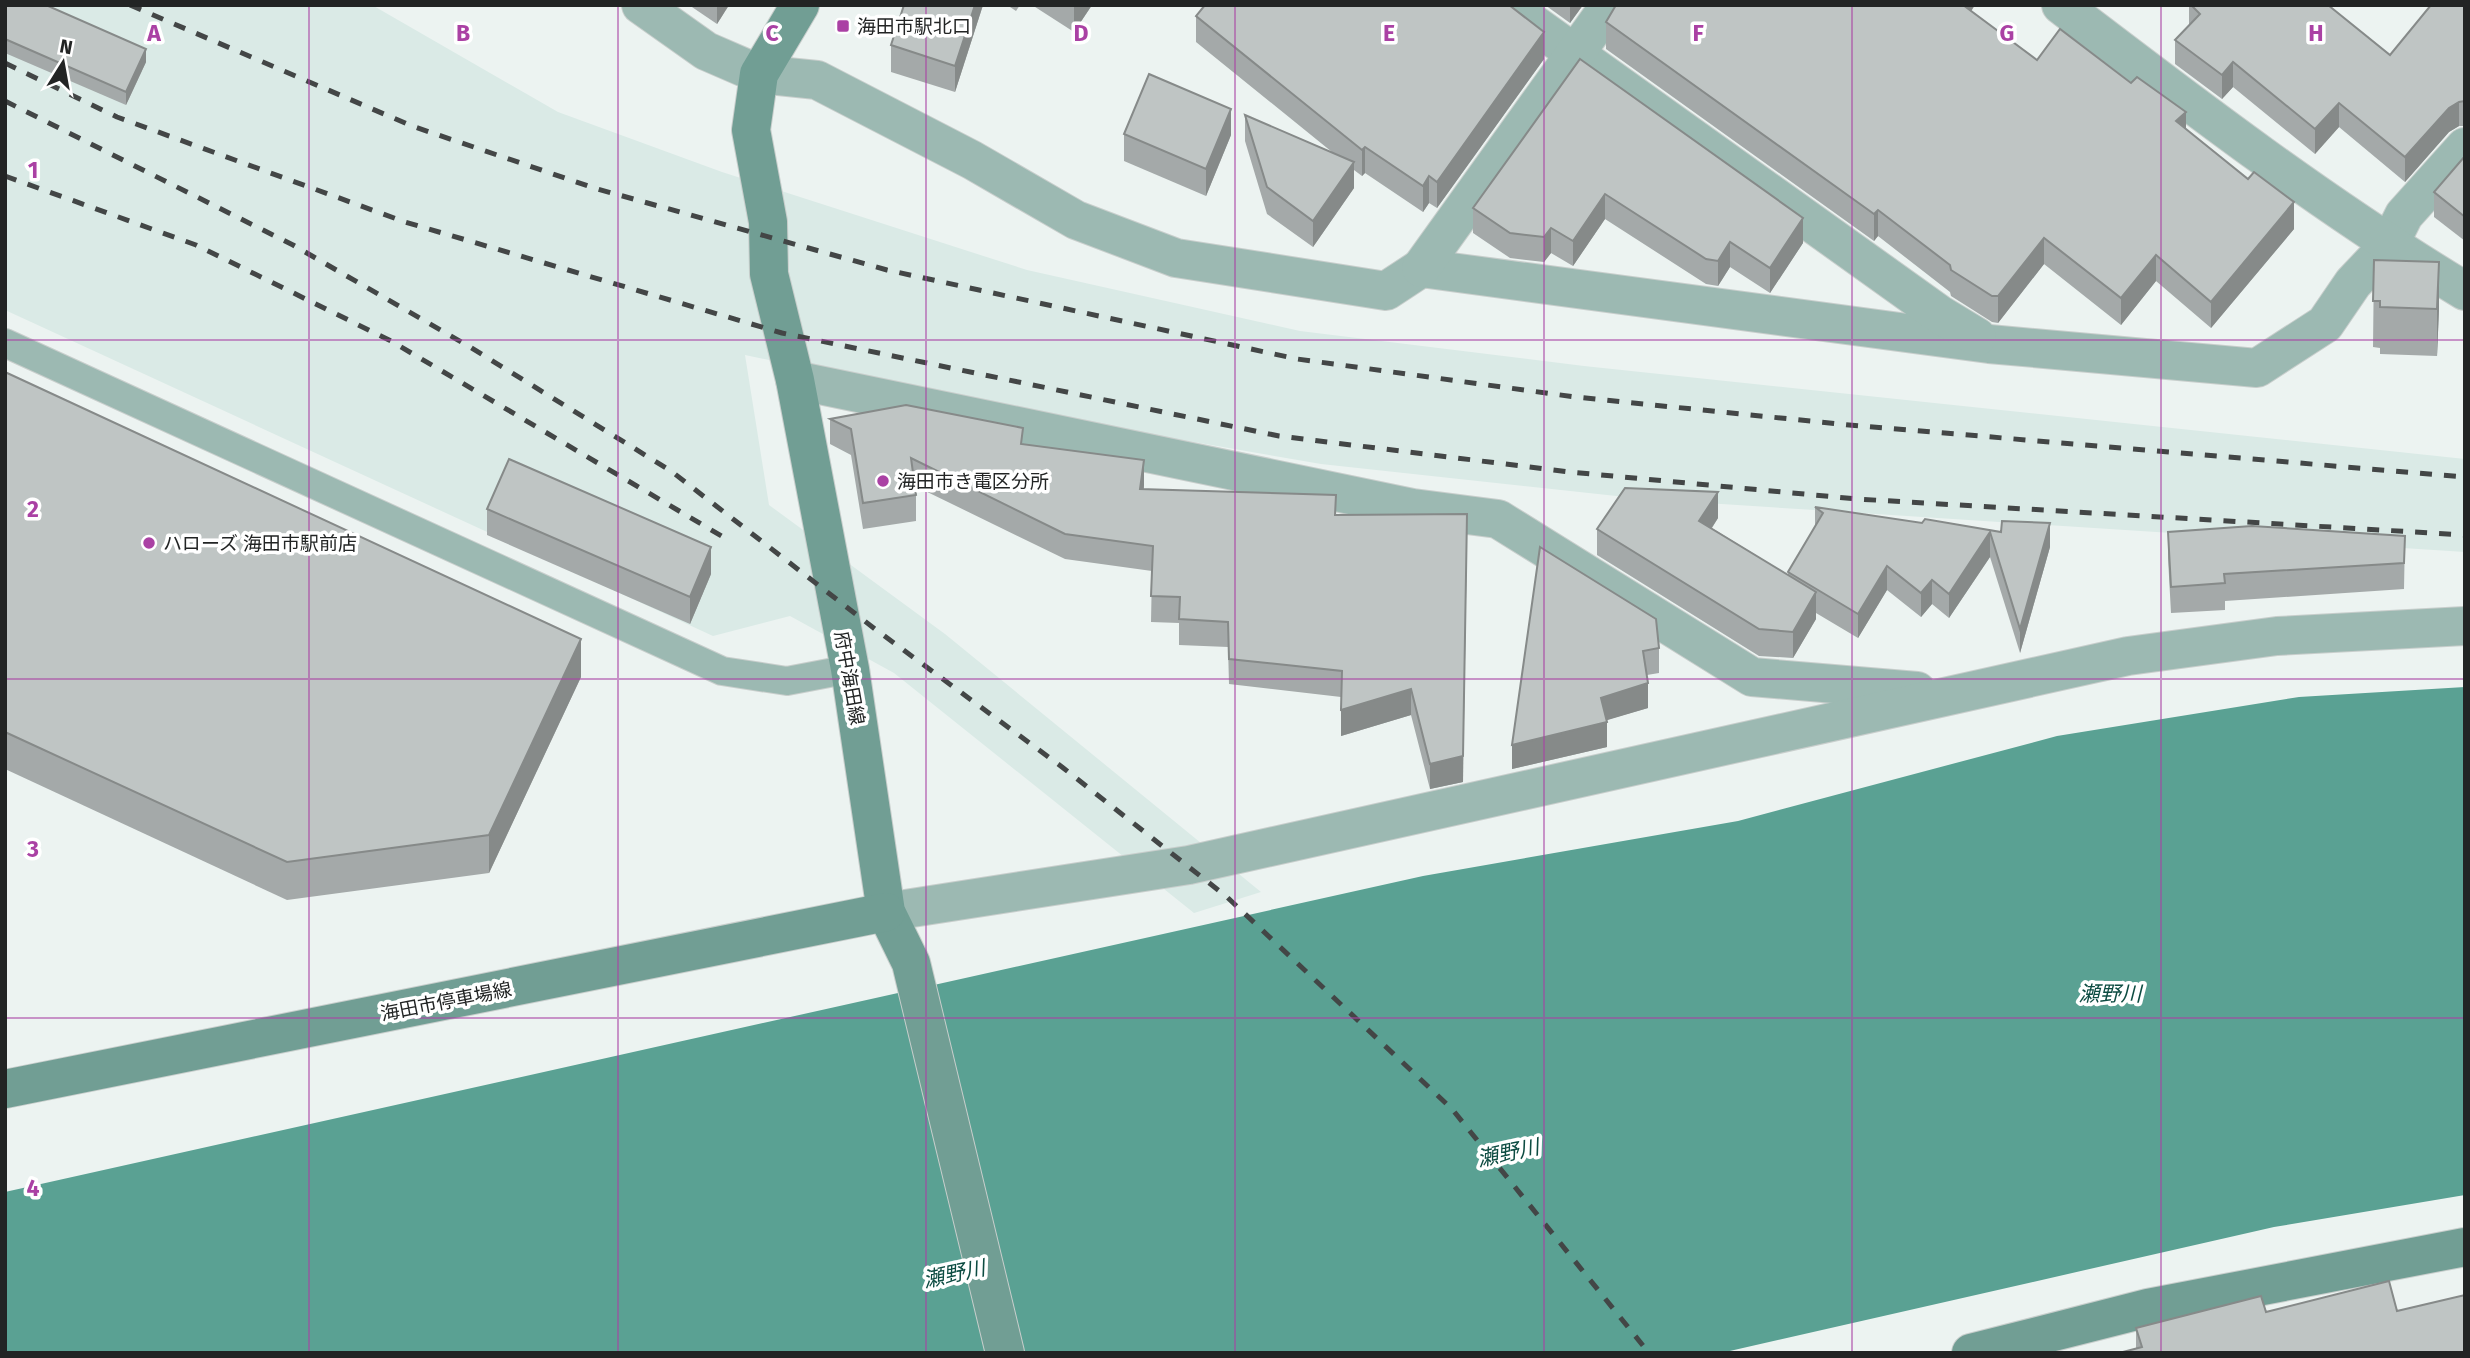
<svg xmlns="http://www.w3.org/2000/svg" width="2470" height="1358" font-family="'Fira Sans','Noto Sans JP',sans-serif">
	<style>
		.built { fill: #daeae6 }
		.water { fill: #5aa193 }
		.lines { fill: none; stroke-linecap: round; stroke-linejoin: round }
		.lane-casing { stroke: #c8cecc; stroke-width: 30 }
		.street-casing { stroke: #c8cecc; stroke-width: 40 }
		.secondary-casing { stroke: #c8cecc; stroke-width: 40 }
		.lane { stroke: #9cb9b2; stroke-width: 28 }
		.street { stroke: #9cb9b2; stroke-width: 38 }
		.secondary { stroke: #719e94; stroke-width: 38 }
		.rail { stroke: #434646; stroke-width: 5; stroke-dasharray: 12 12; stroke-linecap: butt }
		.wall { fill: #a4a9a9 }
		.shaded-wall { fill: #868a89 }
		.building { fill: #bfc5c4; stroke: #868a89; stroke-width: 2 }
		.grid { fill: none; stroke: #aa41a4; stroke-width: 2; stroke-opacity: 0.55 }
		.poi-dot { fill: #aa41a4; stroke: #fff; stroke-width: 2.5 }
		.labels { text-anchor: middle; stroke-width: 7; stroke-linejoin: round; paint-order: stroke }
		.poi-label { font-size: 19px; fill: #222424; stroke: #fff; text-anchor: start }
		.street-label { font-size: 19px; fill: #222424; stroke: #fff }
		.water-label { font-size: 21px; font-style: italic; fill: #0d4c42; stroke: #fff }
		.grid-label { font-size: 23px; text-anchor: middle; font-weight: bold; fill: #aa41a4; stroke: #fff; stroke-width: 7; stroke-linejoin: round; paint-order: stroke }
	</style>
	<rect width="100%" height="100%" fill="#ecf3f1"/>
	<polygon class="built" points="5,5 372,5 558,112 722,172 1027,270 1300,331 1584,366 2465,459 2465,552 1644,499 1321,464 1026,413 745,355 769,505 945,634 1261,892 1194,913 894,673 790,616 713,636 5,310"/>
	<polygon class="water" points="2465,687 2465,1195 2274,1227 1721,1353 5,1353 5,1192 1423,876 1738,821 2057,736 2299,697"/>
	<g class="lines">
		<defs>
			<polyline id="lane" points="5,343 722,671 787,681 850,669"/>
			<g id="street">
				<polyline points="641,5 706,51 759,74 817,80 972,160 1076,220 1176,258 1386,291 1421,268 1989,344 2257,368 2325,324 2353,283 2389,245 2404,215 2465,147"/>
				<polyline points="1507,5 1939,314 1977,337"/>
				<path d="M 2061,5 C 2192,105 2324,206 2465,291"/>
				<polyline points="1421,268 1610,5"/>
				<polyline points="795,380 1413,508 1498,519 1752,677 1917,691"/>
				<polyline points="886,912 1189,865 2128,656 2277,636 2465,626"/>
			</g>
			<g id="secondary">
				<polyline points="800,5 759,74 751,130 768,222 769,274 795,380 850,669 886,912 911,963 1005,1353"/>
				<polyline points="5,1089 886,912"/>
				<polyline points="1971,1353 2148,1308 2465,1247"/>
			</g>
		</defs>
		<use href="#lane" class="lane-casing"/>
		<use href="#street" class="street-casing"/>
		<use href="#secondary" class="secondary-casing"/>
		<use href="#lane" class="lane"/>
		<use href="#street" class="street"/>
		<use href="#secondary" class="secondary"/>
		<g class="rail">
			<polyline points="130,5 412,126 594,188 887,270 1297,359 1575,397 1849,425 2465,477"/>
			<polyline points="5,63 117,117 405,222 782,333 1279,436 1570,472 1857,499 2465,535"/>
			<polyline points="5,101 293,245 470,347 671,471 875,629 1062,767 1227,897 1452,1109 1649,1353"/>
			<polyline points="5,176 196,245 391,341 730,541"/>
		</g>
	</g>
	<g class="wall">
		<polygon points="5,5 146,62 126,105 5,53"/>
		<polygon points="689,5 729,5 717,24"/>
		<polygon points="904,5 983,5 955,92 891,72 891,45"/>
		<polygon points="1007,5 1020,5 1016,11"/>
		<polygon points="1032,5 1092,5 1074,32"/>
		<polygon points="1545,5 1583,5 1570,23"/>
		<polygon points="2187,5 2328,5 2390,55 2465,5 2465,126 2459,126 2449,132 2405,182 2339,127 2315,154 2233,87 2222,99 2175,64 2175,40 2189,25 2189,7"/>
		<polygon points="1971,11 2037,60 2186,129 2294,229 2211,328 2156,281 2121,325 2044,264 1998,323 1992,322 1951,296 1950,292 1878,236 1874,241 1606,49 1606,22"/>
		<polygon points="1196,16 1544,59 1437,208 1429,203 1423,212 1365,173 1362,176 1354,170 1354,188 1313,247 1267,214 1245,141 1245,115 1332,152 1196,42"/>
		<polygon points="1580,59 1803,243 1770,293 1730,267 1718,286 1706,284 1605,219 1573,266 1551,253 1544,262 1510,258 1473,233 1473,208"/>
		<polygon points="1124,134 1231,135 1206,196 1124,161"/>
		<polygon points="2465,156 2465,241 2434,217 2434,192"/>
		<polygon points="2374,260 2439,309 2437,356 2380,354 2380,348 2373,347"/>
		<polygon points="5,372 581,677 489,873 287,900 5,769"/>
		<polygon points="830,419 1023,444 1144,485 1144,490 1336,515 1463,782 1430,789 1411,715 1341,736 1341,697 1229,684 1228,647 1179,645 1179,623 1151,622 1152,571 1065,559 915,486 916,495 916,521 863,529 851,455 830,444"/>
		<polygon points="1815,507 1922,523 1925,519 2050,547 2020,653 1990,557 1949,618 1932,604 1921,617 1887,590 1858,638 1816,613 1816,619 1793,658 1759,656 1597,555 1597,529 1718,518 1712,528 1788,575 1788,572 1815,526"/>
		<polygon points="487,509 711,574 690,624 487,535"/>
		<polygon points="2168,532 2405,536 2404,589 2225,601 2225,610 2171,613 2168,558"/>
		<polygon points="1540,547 1659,648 1659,673 1647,675 1648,708 1606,720 1607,747 1512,769"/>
		<polygon points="2397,1311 2465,1353 2136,1348 2136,1328 2266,1312"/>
	</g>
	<g class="shaded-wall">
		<polygon points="717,5 729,5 717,24"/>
		<polygon points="975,5 983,5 955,92 955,66"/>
		<polygon points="1074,5 1092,5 1074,32"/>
		<polygon points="1570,5 1583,5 1570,23"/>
		<polygon points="1960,5 1975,5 1960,29"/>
		<polygon points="1544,32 1544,59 1437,208 1437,182"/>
		<polygon points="146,49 146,62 126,105 126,92"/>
		<polygon points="2233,62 2233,87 2222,99 2222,75"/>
		<polygon points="2459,102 2459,126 2449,132 2405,182 2405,157 2449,108"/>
		<polygon points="2339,103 2339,127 2315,154 2315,129"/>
		<polygon points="1231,109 1231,135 1206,196 1206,169"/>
		<polygon points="2186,112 2186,138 2176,121"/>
		<polygon points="1365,147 1365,173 1362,176 1362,150"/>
		<polygon points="1354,162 1354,188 1313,247 1313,221"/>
		<polygon points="1429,176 1429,203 1423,212 1423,186"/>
		<polygon points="1605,194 1605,219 1573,266 1573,241"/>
		<polygon points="2294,202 2294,229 2211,328 2211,302"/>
		<polygon points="1878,210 1878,236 1874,241 1874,214"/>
		<polygon points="1803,218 1803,243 1770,293 1770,268"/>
		<polygon points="1551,228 1551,253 1544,262 1544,237"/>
		<polygon points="2044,238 2044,264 1998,323 1998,296"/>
		<polygon points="1730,242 1730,267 1718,286 1718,261"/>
		<polygon points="2156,255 2156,281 2121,325 2121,298"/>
		<polygon points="2439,262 2439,309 2437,356 2437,309"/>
		<polygon points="1144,460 1144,485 1140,515 1140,489"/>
		<polygon points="1718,492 1718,518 1699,547 1699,521"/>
		<polygon points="2050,523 2050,547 2020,653 2020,629"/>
		<polygon points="1990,532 1990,557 1949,618 1949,594"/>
		<polygon points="1467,539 1463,782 1430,789 1430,764"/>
		<polygon points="711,547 711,574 690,624 690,597"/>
		<polygon points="1887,566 1887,590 1858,638 1858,614"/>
		<polygon points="1932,580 1932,604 1921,617 1921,593"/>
		<polygon points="1816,592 1816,619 1793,658 1793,632"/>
		<polygon points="581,639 581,677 489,873 489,835"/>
		<polygon points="1648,683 1648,708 1601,722 1601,698"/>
		<polygon points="1411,689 1411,715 1341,736 1341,710"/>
		<polygon points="1607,722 1607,747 1512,769 1512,745"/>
	</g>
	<g class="building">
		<polygon points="5,5 46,5 146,49 126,92 5,39"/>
		<polygon points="904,5 975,5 955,66 891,45"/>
		<polygon points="1205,5 1509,5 1544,32 1437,182 1429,176 1423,186 1365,147 1362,150 1196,16"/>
		<polygon points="1616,5 1963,5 2037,60 2060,29 2131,83 2137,77 2186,112 2176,121 2248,179 2254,172 2294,202 2211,302 2156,255 2121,298 2044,238 1998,296 1992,296 1951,270 1950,265 1878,210 1874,214 1606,22"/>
		<polygon points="2191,5 2328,5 2390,55 2431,5 2465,5 2465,101 2459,102 2449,108 2405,157 2339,103 2315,129 2233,62 2222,75 2175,40 2200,14"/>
		<polygon points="1580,59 1803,218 1770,268 1730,242 1718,261 1706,259 1605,194 1573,241 1551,228 1544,237 1510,233 1473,208"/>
		<polygon points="1149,74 1231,109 1206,169 1124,134"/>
		<polygon points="1245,115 1354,162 1313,221 1267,187"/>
		<polygon points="2465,156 2465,217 2434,192"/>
		<polygon points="2374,260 2439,262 2437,309 2380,307 2380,301 2373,301"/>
		<polygon points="5,372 581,639 489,835 287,862 5,732"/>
		<polygon points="906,405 1023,428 1021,444 1144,460 1140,489 1336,495 1335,515 1467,514 1463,756 1430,764 1411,689 1341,710 1342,671 1229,659 1228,622 1179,619 1180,597 1151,596 1153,546 1065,534 911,458 916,495 863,503 851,429 830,419"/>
		<polygon points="509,459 711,547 690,597 487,509"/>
		<polygon points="1625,488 1718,492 1699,521 1816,592 1793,632 1759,629 1597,529"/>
		<polygon points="1815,507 1922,523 1925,519 2001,532 2002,521 2050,523 2020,629 1990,532 1949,594 1932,580 1921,593 1887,566 1858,614 1788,572 1823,513"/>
		<polygon points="2252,526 2405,536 2404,563 2224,574 2225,583 2171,587 2168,532"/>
		<polygon points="1540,547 1656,619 1659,648 1643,651 1648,683 1601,698 1607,722 1512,745"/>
		<polygon points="2389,1281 2397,1311 2465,1295 2465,1353 2119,1353 2142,1347 2136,1328 2261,1296 2266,1312"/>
	</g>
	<path class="grid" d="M 309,5 L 309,1353M 618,5 L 618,1353M 926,5 L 926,1353M 1235,5 L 1235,1353M 1544,5 L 1544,1353M 1852,5 L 1852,1353M 2161,5 L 2161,1353M 5,340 L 2465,340M 5,679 L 2465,679M 5,1018 L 2465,1018"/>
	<g class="poi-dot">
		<rect x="836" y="19" width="14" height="14" rx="3.5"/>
		<circle cx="883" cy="481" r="7"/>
		<circle cx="149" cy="543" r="7"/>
	</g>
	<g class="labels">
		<g class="poi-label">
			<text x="857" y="33">海田市駅北口</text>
			<text x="897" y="488">海田市き電区分所</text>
			<text x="163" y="550">ハローズ 海田市駅前店</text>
		</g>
		<g class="street-label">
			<text transform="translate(850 678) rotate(80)" y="7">府中海田線</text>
			<text transform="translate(446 1001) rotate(-11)" y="7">海田市停車場線</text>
		</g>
		<g class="water-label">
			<text x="2110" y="1001">瀬野川</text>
			<text transform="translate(1508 1153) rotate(-12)" y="7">瀬野川</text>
			<text transform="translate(954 1274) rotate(-12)" y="7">瀬野川</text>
		</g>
	</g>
	<g class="grid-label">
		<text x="154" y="41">A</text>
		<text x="463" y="41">B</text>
		<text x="772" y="41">C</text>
		<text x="1081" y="41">D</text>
		<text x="1389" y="41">E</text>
		<text x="1698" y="41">F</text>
		<text x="2007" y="41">G</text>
		<text x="2316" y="41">H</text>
		<text x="33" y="178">1</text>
		<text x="33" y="517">2</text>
		<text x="33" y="857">3</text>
		<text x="33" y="1196">4</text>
	</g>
	<rect width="2470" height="1358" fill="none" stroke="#222424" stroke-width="14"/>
	<g transform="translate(63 63) rotate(11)" stroke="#ffffff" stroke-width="5" paint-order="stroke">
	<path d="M0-5L12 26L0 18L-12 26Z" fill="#222424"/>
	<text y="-10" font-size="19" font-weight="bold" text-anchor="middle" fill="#222424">N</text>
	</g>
</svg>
